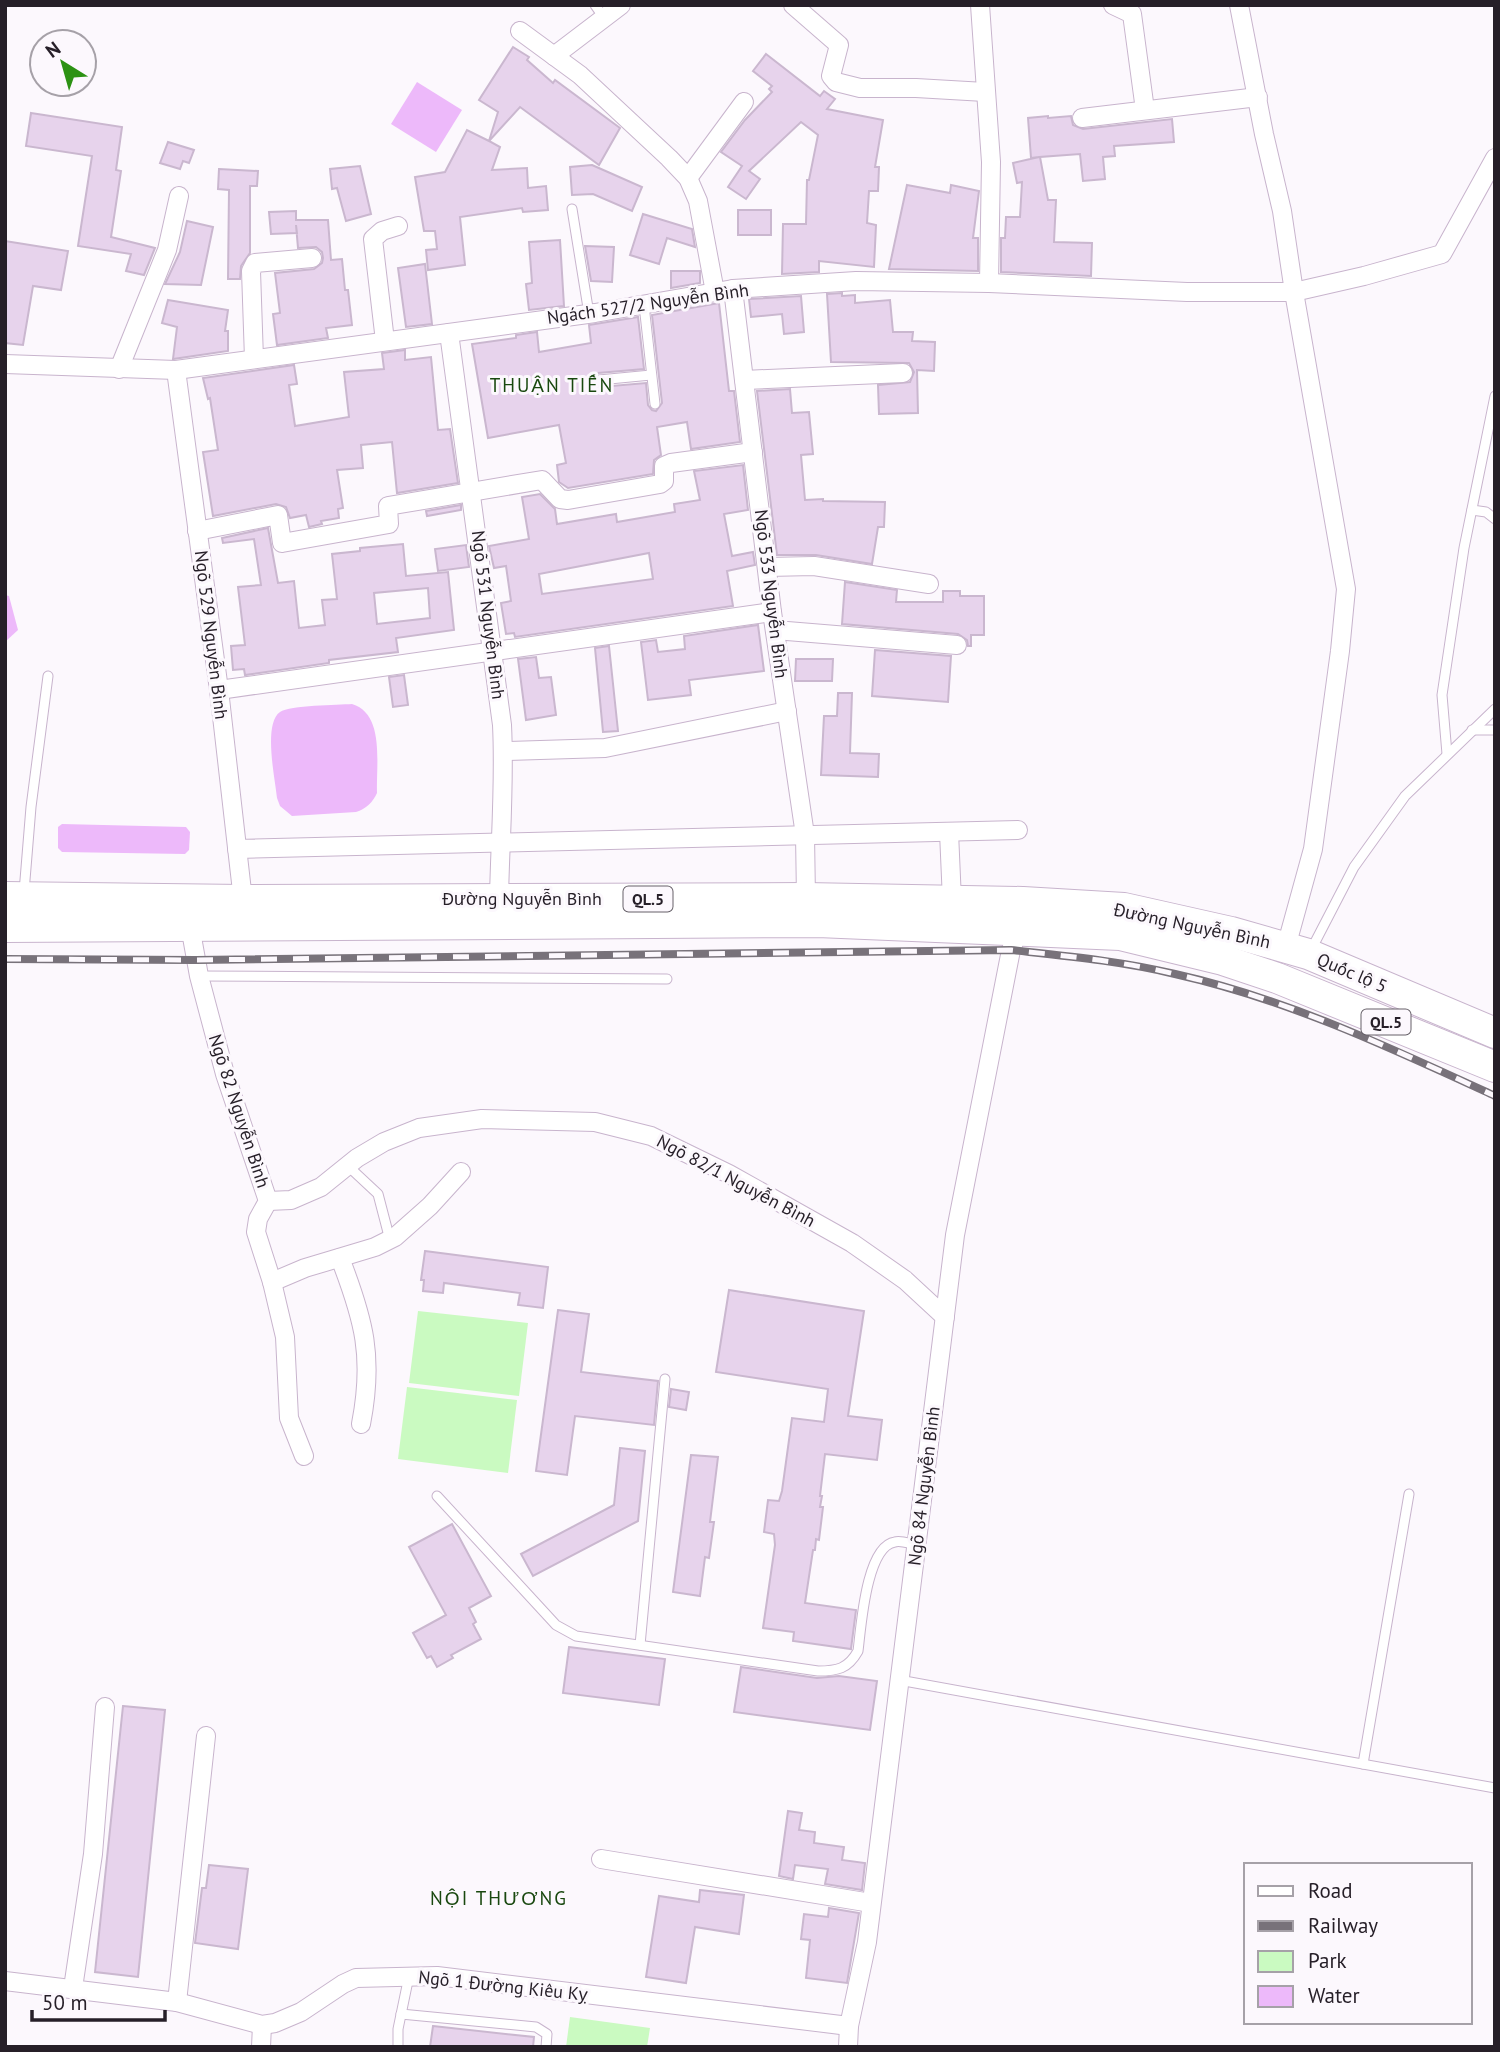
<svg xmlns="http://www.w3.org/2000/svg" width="1500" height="2052" font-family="'PT Sans',sans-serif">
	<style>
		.green { fill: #cafac1 }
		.water { fill: #edb9fa }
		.building { fill: #e7d3ec; stroke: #cab7cf; stroke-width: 2; fill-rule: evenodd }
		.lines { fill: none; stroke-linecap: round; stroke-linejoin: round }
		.service-casing { stroke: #c8b4cd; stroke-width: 11 }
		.minor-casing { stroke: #c8b4cd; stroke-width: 20 }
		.trunk-casing { stroke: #c8b4cd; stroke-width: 32 }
		.service { stroke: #fff; stroke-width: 9 }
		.minor { stroke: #fff; stroke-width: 18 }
		.trunk { stroke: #fff; stroke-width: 30 }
		.rail-casing { stroke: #78727a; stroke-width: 8 }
		.rail { stroke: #fcf8fd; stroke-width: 5; stroke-dasharray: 16; stroke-linecap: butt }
		.labels { text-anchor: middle; stroke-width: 6; stroke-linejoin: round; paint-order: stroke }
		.shield { fill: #fcf8fd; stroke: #666068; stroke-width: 2 }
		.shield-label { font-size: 16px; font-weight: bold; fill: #261f28 }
		.street-label { font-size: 18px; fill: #261f28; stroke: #fcf8fd }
		.neighbourhood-label { font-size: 19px; letter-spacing: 2px; fill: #19480f; stroke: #fcf8fd }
	</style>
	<rect width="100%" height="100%" fill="#fcf8fd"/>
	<g class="green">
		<polygon points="418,1311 528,1323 519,1396 409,1383"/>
		<polygon points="407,1387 517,1400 508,1473 398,1459"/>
		<polygon points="570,2017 650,2028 647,2047 566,2047"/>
	</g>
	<g class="water">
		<polygon points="417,82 462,110 436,152 391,124"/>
		<polygon points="5,595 9,596 18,630 5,642"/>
		<path d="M 352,704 C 385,714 376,764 377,793 C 373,802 366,809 356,812 L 292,816 L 280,806 L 277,798 C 275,778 263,724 280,712 C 290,705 338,705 352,704 Z"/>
		<polygon points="62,824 186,827 190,832 189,850 185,854 62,852 58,848 58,827"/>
	</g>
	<g class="building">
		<polygon points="513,47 529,57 527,60 553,83 555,80 620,128 599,165 520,107 489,141 500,147 492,170 527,168 528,188 546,186 548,210 523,212 522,208 460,217 465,265 428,270 426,250 437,249 435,231 424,231 415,177 445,172 467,130 489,141 498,112 479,100"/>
		<polygon points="766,54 820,96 824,91 835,99 827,109 883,120 875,167 879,167 878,191 869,191 867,223 876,225 874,267 819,261 819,272 782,274 783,224 806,224 807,180 809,180 818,135 801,122 749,171 760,179 746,199 728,187 742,166 721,152 745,120 772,92 769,89 772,86 753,71"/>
		<polygon points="31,113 122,127 116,170 121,171 111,237 155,248 144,275 126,271 131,254 78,246 92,156 26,146"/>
		<polygon points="1048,116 1048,118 1071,116 1073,125 1083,129 1172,119 1174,142 1114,146 1115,156 1103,157 1105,179 1083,181 1080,154 1040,157 1048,200 1056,200 1054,242 1092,243 1091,276 1001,272 1001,238 1005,238 1006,217 1020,217 1022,182 1017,183 1013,163 1039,157 1031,158 1028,118"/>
		<polygon points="168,142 194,150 189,163 183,161 180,169 160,163"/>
		<polygon points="592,165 642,187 632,211 593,194 572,195 570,167"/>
		<polygon points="360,166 371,214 346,221 337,188 332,189 330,169"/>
		<polygon points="219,169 258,171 257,186 250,186 250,253 241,266 240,279 228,279 229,190 218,189"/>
		<polygon points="907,185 950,193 951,185 979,191 973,238 978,238 978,271 889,269"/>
		<rect x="738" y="210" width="33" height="25"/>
		<polygon points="296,211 296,220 328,220 331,260 342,259 345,290 348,290 352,325 326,328 328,338 277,345 273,314 280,313 275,273 314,269 322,263 323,258 322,252 316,247 298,248 296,225 297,233 271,234 269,212"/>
		<polygon points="643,214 692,229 695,247 667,238 659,264 630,255"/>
		<polygon points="187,221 213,227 201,285 165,284 180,252"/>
		<polygon points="560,240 564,306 529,310 526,284 532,283 529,242"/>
		<polygon points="5,241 68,251 61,290 33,286 23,345 5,343"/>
		<polygon points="585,246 614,247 612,282 591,281"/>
		<polygon points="425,264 432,324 406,327 398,268"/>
		<polygon points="671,271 700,271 700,283 671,288"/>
		<polygon points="842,293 842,296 855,295 855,303 890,300 893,332 913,332 912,341 935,342 934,371 917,370 918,413 879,414 878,385 910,382 914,372 909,363 831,362 827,294"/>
		<polygon points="801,296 804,332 784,334 782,314 751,317 749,299"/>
		<polygon points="168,300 228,310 225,331 228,331 228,351 173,359 177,327 162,323"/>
		<polygon points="719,303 729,391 734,391 740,442 691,449 687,422 657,427 661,455 654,460 653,474 568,488 559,482 557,465 566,463 559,425 488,438 472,344 516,338 516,335 537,332 539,352 591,343 589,325 638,317 644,369 598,373 593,377 592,381 600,387 646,383 648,405 652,410 656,411 662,403 652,315"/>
		<polygon points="405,350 405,360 431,357 438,430 450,429 458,483 397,493 392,442 361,445 363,468 337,470 343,508 338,509 339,518 321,521 322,524 309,527 306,515 290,518 286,507 276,504 213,516 203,452 218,450 210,398 208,399 203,378 294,365 297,384 289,385 295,426 349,417 344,372 384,369 382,353"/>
		<polygon points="790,389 792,413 809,412 813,454 801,455 805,500 823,499 823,501 885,502 884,527 878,527 872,564 816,555 777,555 757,391"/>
		<path d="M 743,465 L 748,510 L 724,514 L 732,556 L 753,552 L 755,565 L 727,571 L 733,606 L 515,637 L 514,633 L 506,634 L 501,603 L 511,601 L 506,566 L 494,568 L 489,546 L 529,539 L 522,497 L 540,494 L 555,509 L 557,524 L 616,514 L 617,522 L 675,512 L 674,504 L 700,500 L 694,471 ZM 649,553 L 653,579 L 542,594 L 539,574 Z"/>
		<polygon points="461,505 461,510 427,516 426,511"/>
		<path d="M 268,528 L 278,583 L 294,581 L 299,628 L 325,625 L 322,600 L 337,599 L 332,554 L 360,551 L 360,548 L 403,544 L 406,576 L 448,572 L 454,630 L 396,638 L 398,652 L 329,660 L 329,663 L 245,675 L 244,669 L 233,670 L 231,646 L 245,645 L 238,587 L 261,585 L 254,539 L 223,543 L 222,538 ZM 428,588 L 430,618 L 377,624 L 374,593 Z"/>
		<polygon points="466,545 469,567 438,571 435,549"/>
		<polygon points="845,582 897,590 896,602 943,602 943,591 960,591 960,596 984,596 984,635 971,635 971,646 968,646 967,640 958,634 842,624"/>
		<polygon points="758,625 764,671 689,680 691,695 648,700 641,642 656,640 658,652 685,649 684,636"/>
		<polygon points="609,646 618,731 603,732 595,648"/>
		<polygon points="875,650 951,656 948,702 872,696"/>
		<polygon points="536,657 539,678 551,677 556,715 526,720 518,659"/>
		<polygon points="796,659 833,659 832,681 795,681"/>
		<polygon points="404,675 408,705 393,707 389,677"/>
		<polygon points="838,693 852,693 850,753 879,754 878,777 821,775 824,716 837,716"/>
		<polygon points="425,1251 548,1267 543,1308 518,1305 520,1293 444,1283 443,1293 423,1291 424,1280 421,1280"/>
		<polygon points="729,1290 864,1311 848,1416 882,1420 877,1460 825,1454 820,1496 822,1496 820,1507 823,1507 819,1540 816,1539 815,1550 813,1550 805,1603 856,1610 851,1649 793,1641 794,1632 763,1628 775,1545 774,1534 764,1532 768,1500 779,1501 782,1491 792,1418 824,1422 828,1389 716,1372"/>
		<polygon points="558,1310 589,1314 581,1372 658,1381 654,1425 575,1416 567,1475 536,1471"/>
		<polygon points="671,1389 689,1392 686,1410 669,1407"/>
		<polygon points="620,1448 645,1451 638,1521 533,1576 521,1554 614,1505"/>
		<polygon points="691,1455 718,1457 710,1522 714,1522 709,1558 705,1557 700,1596 673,1592"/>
		<polygon points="452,1524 491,1596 469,1608 476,1622 473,1624 481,1639 451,1655 453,1658 437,1667 431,1656 427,1658 413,1633 446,1615 409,1547"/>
		<polygon points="569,1647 665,1659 659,1705 563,1693"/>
		<polygon points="741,1667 817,1678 839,1676 877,1681 870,1730 734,1712"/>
		<polygon points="123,1706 165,1710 138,1977 95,1972"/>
		<polygon points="788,1811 802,1813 799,1830 815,1832 814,1843 844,1847 842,1860 865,1863 862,1890 825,1884 828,1869 795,1865 793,1879 779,1876"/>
		<polygon points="209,1865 248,1869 238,1949 195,1943 202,1888 206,1888"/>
		<polygon points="700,1890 744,1895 739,1934 695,1927 686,1983 646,1977 659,1896 699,1902"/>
		<polygon points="829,1908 859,1913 847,1983 806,1978 810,1940 801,1939 804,1914 828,1917"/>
		<polygon points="433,2026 534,2037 533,2047 430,2047"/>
	</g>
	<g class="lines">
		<defs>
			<g id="service">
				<polyline points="595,5 604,18"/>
				<polyline points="572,209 589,314"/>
				<polyline points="644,305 655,404"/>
				<polyline points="599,380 651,375"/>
				<polyline points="1472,510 1486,512 1495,519"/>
				<polyline points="1472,730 1495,730"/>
				<polyline points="1447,754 1442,695 1464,548 1495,396"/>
				<polyline points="24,892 31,807 48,676"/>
				<polyline points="1311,950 1354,867 1405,796 1495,709"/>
				<polyline points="199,976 667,979"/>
				<polyline points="348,1166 378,1194 390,1240"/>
				<path d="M 437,1496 L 556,1625 L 576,1636 L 818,1671 C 837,1671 848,1669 858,1651 C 861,1628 866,1546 895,1542 C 901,1540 910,1544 917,1545"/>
				<polyline points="640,1645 665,1379"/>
				<polyline points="899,1680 1495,1788"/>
				<polyline points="1363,1764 1409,1494"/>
				<polyline points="401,2014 536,2027 547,2034 546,2047"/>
				<polyline points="398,2047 398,2029 409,1976"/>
			</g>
			<g id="minor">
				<polyline points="793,5 839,45 831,76 836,82 860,88 916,88 985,92"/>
				<polyline points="980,5 991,162 989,283"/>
				<polyline points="1113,5 1132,14 1145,110"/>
				<polyline points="1239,5 1264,134 1282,211 1294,292 1346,589 1340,651 1313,849 1286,947"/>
				<polyline points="520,31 580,75 669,158 688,178 698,201 715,292"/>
				<polyline points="554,56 621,5"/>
				<polyline points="1082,118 1258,97"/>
				<polyline points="688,178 744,102"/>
				<polyline points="733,289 772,612 805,835 806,898"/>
				<path d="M 449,333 L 502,725 C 505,784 500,841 499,899"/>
				<polyline points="385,341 373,239 382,231 398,226"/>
				<polyline points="254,359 251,271 255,263 312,258"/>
				<polyline points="5,364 176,370 595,313 733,289 856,281 989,283 1187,292 1294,292 1364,276 1442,254 1495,158"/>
				<polyline points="119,369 167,250 179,196"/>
				<polyline points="176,370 219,690 243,900"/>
				<polyline points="744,380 903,373"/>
				<polyline points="197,531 278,515 282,543 389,524 388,506 542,480 560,499 568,500 660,484 664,481 664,466 671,463 753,452"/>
				<polyline points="767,567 814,566 929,584"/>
				<polyline points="775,630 957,645"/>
				<polyline points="219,690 772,612"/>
				<polyline points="504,751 605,748 787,711"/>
				<polyline points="949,832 952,901"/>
				<polyline points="237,849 1018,830"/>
				<polyline points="190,926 199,976 225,1074 268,1201 258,1219 256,1232 272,1282 285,1337 289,1418 304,1456"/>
				<polyline points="268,1201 291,1200 321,1187 357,1158 384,1142 419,1128 482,1119 595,1122 651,1136 729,1174 852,1243 905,1280 945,1317"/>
				<path d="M 340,1258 C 364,1320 374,1357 361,1424"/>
				<polyline points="272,1282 305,1268 375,1247 395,1237 430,1206 461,1172"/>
				<polyline points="601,1859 871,1903"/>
				<polyline points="5,1981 177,2002 262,2025 275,2023 301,2012 343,1984 356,1978 437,1976 849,2026"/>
				<polyline points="73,1988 93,1854 105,1707"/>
				<polyline points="177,2002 206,1736"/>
				<polyline points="261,2047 262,2025"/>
				<polyline points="848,2047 849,2026 867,1942 955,1235 1011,950 1019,929"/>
			</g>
			<g id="trunk">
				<polyline points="5,897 243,900 806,898 1023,902 1124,908 1231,932 1308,954 1495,1033"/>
				<polyline points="5,927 818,922 1120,935 1223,960 1277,978 1495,1067"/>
			</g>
		</defs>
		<use href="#service" class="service-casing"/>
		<use href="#minor" class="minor-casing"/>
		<use href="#trunk" class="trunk-casing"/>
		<use href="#service" class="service"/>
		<use href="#minor" class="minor"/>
		<use href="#trunk" class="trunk"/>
		<defs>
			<path id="rail" d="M 5,959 L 196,960 L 1011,950 C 1066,956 1121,961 1175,974 C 1287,999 1391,1048 1495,1096"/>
		</defs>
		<use href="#rail" class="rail-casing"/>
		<use href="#rail" class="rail"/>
	</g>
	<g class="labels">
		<g class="shield">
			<rect x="623.5" y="886.5" width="49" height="25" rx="5"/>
			<rect x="1361.5" y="1009.5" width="49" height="25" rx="5"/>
		</g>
		<g class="shield-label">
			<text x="648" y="905">QL.5</text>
			<text x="1386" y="1028">QL.5</text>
		</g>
		<g class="street-label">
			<text transform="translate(648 304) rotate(-8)" y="6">Ngách 527/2 Nguyễn Bình</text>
			<text transform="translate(771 594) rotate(83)" y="6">Ngõ 533 Nguyễn Bình</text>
			<text transform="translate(488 615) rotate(83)" y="6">Ngõ 531 Nguyễn Bình</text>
			<text transform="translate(211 635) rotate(83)" y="6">Ngõ 529 Nguyễn Bình</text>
			<text x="522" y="905">Đường Nguyễn Bình</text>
			<text transform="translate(1192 926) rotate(12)" y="6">Đường Nguyễn Bình</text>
			<text transform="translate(1352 973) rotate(23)" y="6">Quốc lộ 5</text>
			<text transform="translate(239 1111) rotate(72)" y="6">Ngõ 82 Nguyễn Bình</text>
			<text transform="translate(736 1181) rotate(28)" y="6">Ngõ 82/1 Nguyễn Bình</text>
			<text transform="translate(924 1486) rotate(-83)" y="6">Ngõ 84 Nguyễn Bình</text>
			<text transform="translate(503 1986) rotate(6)" y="6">Ngõ 1 Đường Kiêu Kỵ</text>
		</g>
		<g class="neighbourhood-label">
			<text x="552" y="392">THUẬN TIẾN</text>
			<text x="499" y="1905">NỘI THƯƠNG</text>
		</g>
	</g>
	<rect width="1500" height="2052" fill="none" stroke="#261f28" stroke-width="14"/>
	<rect x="1244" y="1863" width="228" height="161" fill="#fcf8fd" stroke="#a6a1a8" stroke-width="2"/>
	<rect x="1258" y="1886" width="35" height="10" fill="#ffffff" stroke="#a6a1a8" stroke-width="2"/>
	<text x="1308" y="1898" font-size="21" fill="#261f28">Road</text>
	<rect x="1258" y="1921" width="35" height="10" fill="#78727a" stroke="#a6a1a8" stroke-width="2"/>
	<text x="1308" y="1933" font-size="21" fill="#261f28">Railway</text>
	<rect x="1258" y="1951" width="35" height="21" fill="#cafac1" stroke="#a6a1a8" stroke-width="2"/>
	<text x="1308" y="1968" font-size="21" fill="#261f28">Park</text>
	<rect x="1258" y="1986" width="35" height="21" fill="#edb9fa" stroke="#a6a1a8" stroke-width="2"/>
	<text x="1308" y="2003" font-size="21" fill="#261f28">Water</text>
	<g transform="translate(63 63) rotate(323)"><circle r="33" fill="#fcf8fd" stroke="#a6a1a8" stroke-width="2"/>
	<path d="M0-5L12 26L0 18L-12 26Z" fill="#2c9213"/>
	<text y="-10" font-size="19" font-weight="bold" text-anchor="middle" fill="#261f28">N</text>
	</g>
	<path d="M32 2010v10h133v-10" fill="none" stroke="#261f28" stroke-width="3.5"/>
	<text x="42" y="2010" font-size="21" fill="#261f28" stroke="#fcf8fd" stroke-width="5" paint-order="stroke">50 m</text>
</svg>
